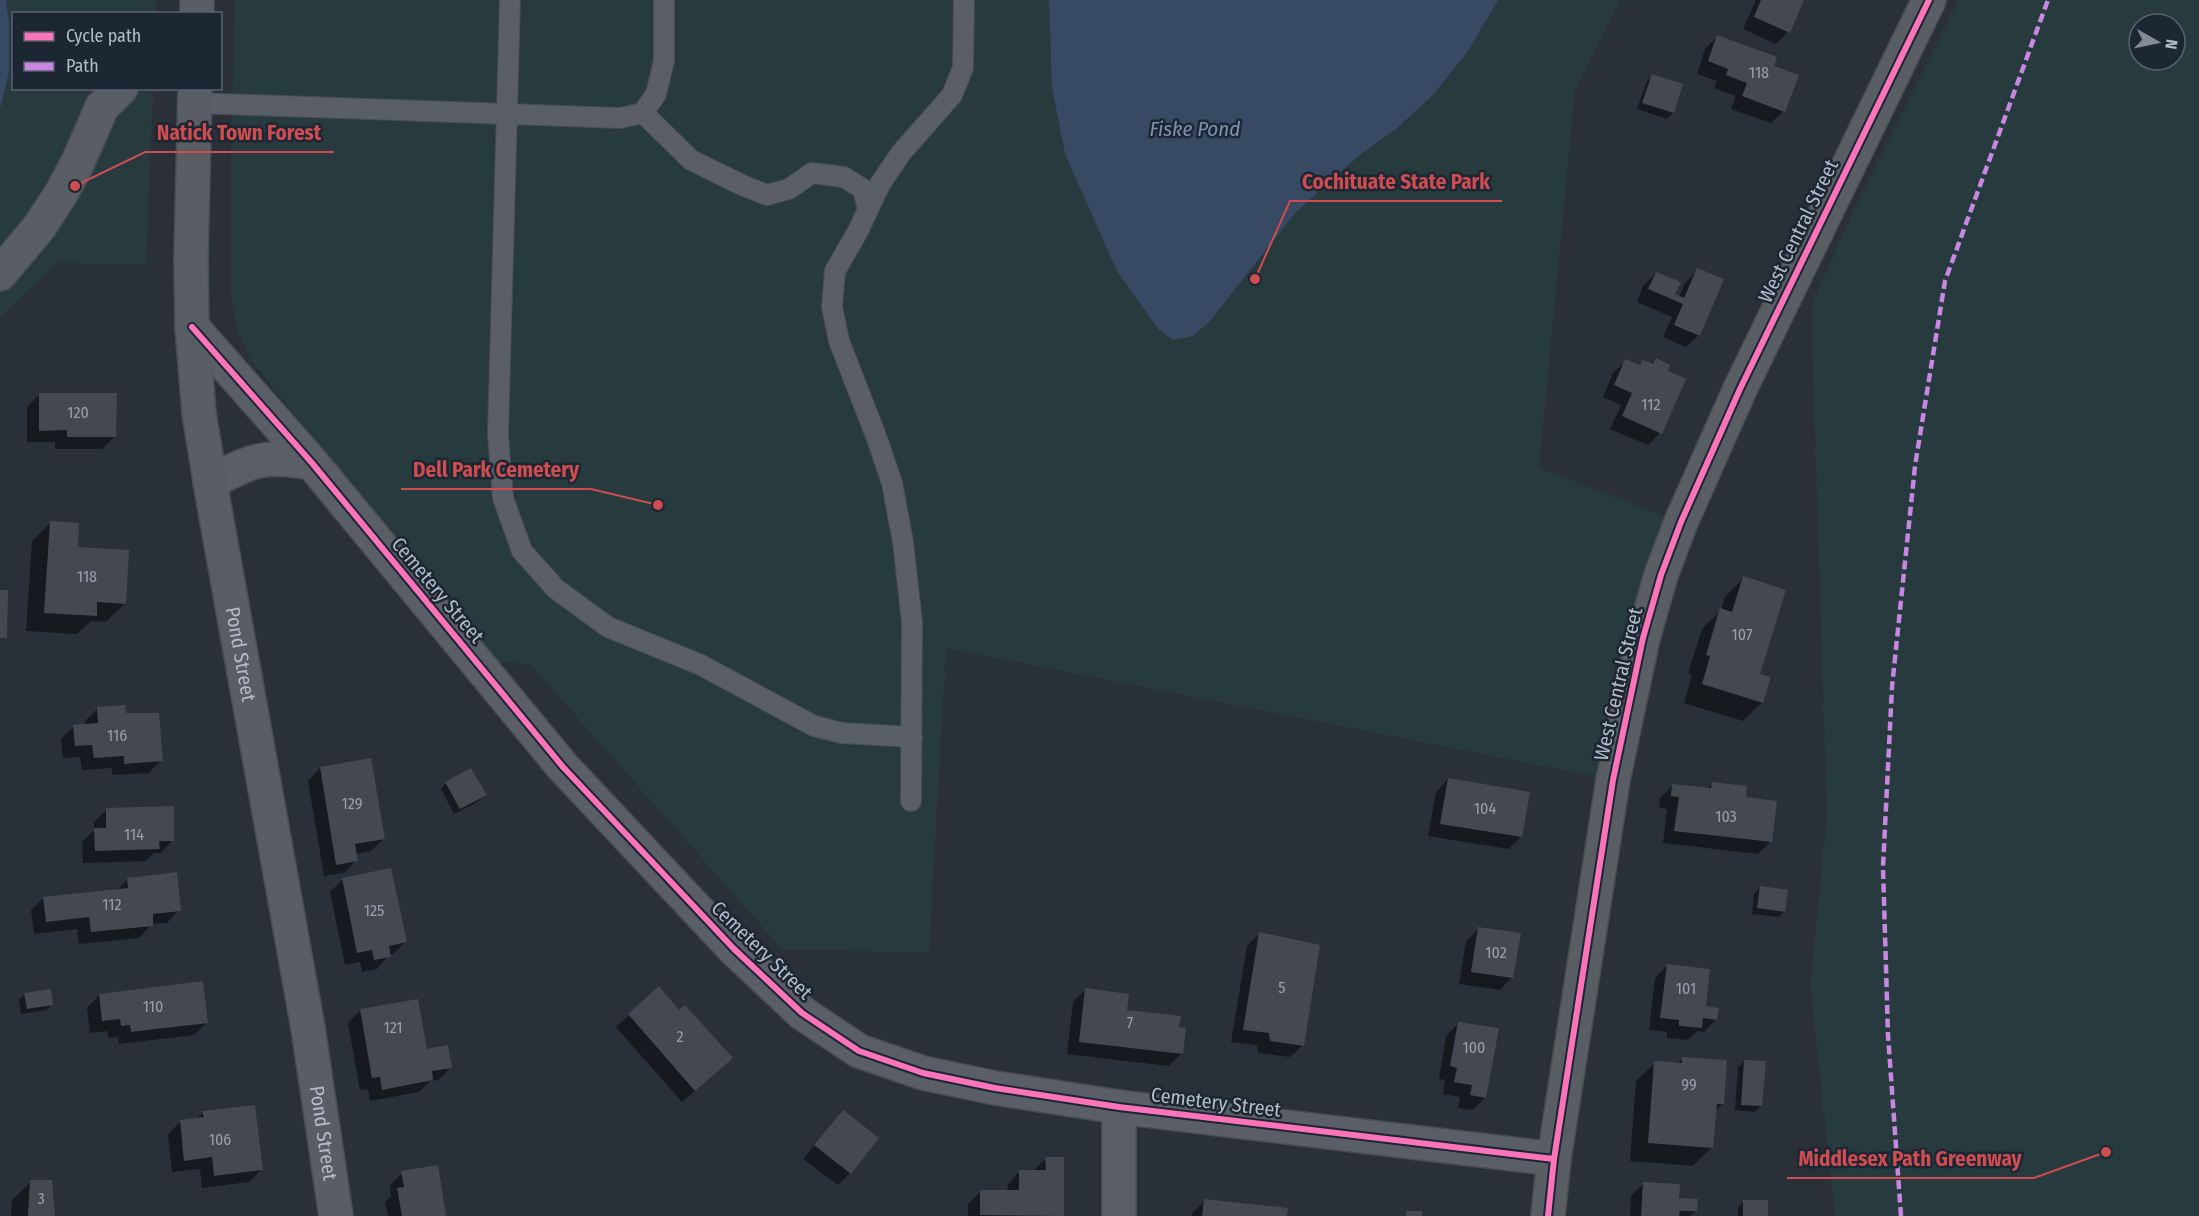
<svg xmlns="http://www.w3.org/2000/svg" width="2199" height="1216" font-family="'Fira Sans Condensed',sans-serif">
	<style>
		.green { fill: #273a3e; fill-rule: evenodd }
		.water { fill: #384963 }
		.shadow { fill: #0007 }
		.building { fill: #444950 }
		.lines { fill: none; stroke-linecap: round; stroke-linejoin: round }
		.lane-casing { stroke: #484c53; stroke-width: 22 }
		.street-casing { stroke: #484c53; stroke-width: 36 }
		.secondary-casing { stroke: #484c53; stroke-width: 36 }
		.lane { stroke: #5a5e66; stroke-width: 20 }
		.street { stroke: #5a5e66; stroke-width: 33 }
		.secondary { stroke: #595d64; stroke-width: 33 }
		.quiet { stroke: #c787e3; stroke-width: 4.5; stroke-dasharray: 9 4.5; stroke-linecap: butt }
		.cycleway-casing { stroke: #1d2633; stroke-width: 10 }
		.cycleway { stroke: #fb73b8; stroke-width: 6 }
		.labels { text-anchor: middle; stroke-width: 5; stroke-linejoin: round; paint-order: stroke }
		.number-label { font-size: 16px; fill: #989fab }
		.street-label { font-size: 20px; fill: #b4bcc9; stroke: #1d2633 }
		.water-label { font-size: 21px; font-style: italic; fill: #7c92b1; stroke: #1d2633 }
		.leader { fill: none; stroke: #ce4d50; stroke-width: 2 }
		.callout-dot { fill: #ce4d50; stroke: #1d2633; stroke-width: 2 }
		.callout-label { font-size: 21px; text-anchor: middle; font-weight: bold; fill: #ce4d50; stroke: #1d2633; stroke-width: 5; stroke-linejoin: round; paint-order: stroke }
	</style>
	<rect width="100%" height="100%" fill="#2a3038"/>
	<g class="green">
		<polygon points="6,0 157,0 156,13 14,14 14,88 153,89 146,264 56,263 0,318 0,109 9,72 9,22"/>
		<polygon points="235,0 1620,0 1575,90 1539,468 1681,522 1613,780 946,648 929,952 783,950 530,664 496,662 251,361 237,330 231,296 231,142"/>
		<path d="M 1959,0 L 2199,0 L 2199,1216 L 1835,1216 L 1810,983 L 1827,819 L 1811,306 L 1850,218 ZM 2139,24 L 2175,24 L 2175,60 L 2139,60 Z"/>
	</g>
	<g class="water">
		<polygon points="0,0 6,0 9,22 9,72 0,109"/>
		<polygon points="1049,0 1498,0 1468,51 1433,95 1396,129 1361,154 1295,213 1210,321 1193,336 1173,340 1158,329 1117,271 1065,154 1052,87"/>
	</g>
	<g class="shadow">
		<polygon points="1756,0 1803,0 1788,32 1776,44 1743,29"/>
		<polygon points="1718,36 1772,66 1783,111 1771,123 1731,109 1736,96 1714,88 1717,81 1697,74 1705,49"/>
		<polygon points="1652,76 1682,85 1673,113 1667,119 1637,109 1647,81"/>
		<polygon points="1698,270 1699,335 1686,347 1663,337 1672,317 1637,302 1643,286 1656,273 1673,295 1679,297 1685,283"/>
		<polygon points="1656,360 1660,433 1648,445 1610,429 1621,405 1603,397 1613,373 1626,361 1638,366 1642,361 1651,365"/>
		<polygon points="39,395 115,436 102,449 55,449 55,442 27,442 27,407"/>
		<polygon points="50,523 76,548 125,603 106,622 91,621 77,634 26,631 32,541"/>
		<polygon points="1743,578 1762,702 1743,721 1684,703 1692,675 1688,673 1702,629 1721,610 1725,597"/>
		<polygon points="98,708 124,715 161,760 149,773 112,775 112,768 82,770 80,757 63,758 61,739 73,727 86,726 85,721"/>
		<polygon points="320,768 383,839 371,851 355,854 356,860 344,873 324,876 308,781"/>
		<polygon points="1448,779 1521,836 1509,849 1428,836 1436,792"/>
		<polygon points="446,783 485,795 479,801 454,814 441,789"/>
		<polygon points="1712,784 1744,798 1771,841 1758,854 1663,843 1667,809 1659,808 1660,798 1672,786 1706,789"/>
		<polygon points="107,809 173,840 161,853 154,853 146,861 83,863 82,842 94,830 94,822"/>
		<polygon points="128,879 179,910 167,923 152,924 139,938 79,944 77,929 34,934 31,910 43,898 116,891"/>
		<polygon points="343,879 405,942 393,954 389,955 377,969 362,972 360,962 345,965 330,892"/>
		<polygon points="1760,888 1784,912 1778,917 1752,914 1754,894"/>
		<polygon points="1479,929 1512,977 1500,990 1459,984 1466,941"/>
		<polygon points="1259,934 1303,1045 1290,1057 1258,1053 1257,1045 1231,1042 1247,946"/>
		<polygon points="1667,966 1716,1019 1704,1032 1697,1031 1688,1040 1667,1038 1667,1032 1649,1030 1655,978"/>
		<polygon points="658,988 718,1070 682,1102 616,1027"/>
		<polygon points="1085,990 1125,1011 1177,1029 1181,1054 1169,1066 1067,1054 1073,1002"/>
		<polygon points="25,994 52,1005 46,1010 21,1014 19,1000"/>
		<polygon points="99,995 206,1023 194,1035 119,1044 118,1037 109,1038 107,1031 90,1033 87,1008"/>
		<polygon points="360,1011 426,1051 450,1068 438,1080 430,1081 419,1092 370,1101 368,1089 360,1090 348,1023"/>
		<polygon points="1459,1023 1485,1098 1472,1110 1458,1108 1460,1097 1443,1094 1445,1080 1439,1079 1446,1036"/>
		<polygon points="1683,1058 1722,1104 1715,1111 1712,1147 1693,1166 1630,1161 1636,1081 1655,1063 1677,1064"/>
		<polygon points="1744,1061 1761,1106 1755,1112 1735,1110 1738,1067"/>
		<polygon points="203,1112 261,1170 249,1182 202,1188 200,1169 172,1172 168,1134 180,1122 196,1120"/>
		<polygon points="843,1112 850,1173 838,1185 803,1159"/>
		<polygon points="1046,1158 1063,1158 1062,1216 968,1216 968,1204 981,1191 1007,1192 1008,1184 1020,1171 1033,1171"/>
		<polygon points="402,1173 445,1216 388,1216 385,1202 391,1196 390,1185"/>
		<polygon points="31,1182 53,1216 11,1216 12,1200"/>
		<polygon points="1644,1183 1678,1199 1696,1210 1690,1216 1630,1216 1631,1196"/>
		<polygon points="1205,1201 1285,1216 1192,1216 1192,1213"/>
		<polygon points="1744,1201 1767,1216 1738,1216 1738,1207"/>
	</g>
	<g class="building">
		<polygon points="1761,0 1804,0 1790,33 1754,17"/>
		<polygon points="1717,35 1777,57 1774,66 1799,75 1785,112 1742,96 1747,83 1726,75 1728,69 1708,61"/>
		<polygon points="1652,74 1683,84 1674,113 1642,103"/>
		<polygon points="1697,268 1724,279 1700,336 1674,325 1683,304 1648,289 1656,272 1681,282 1675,294 1684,298"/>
		<polygon points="1656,358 1670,365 1668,371 1686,379 1662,434 1622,416 1632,393 1614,385 1625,359 1640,365 1642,360 1653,364"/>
		<polygon points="39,393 117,393 116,437 67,437 67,430 39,431"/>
		<polygon points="50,521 79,523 78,547 129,550 126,604 97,602 97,616 44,613"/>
		<polygon points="1743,576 1786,590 1760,674 1771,677 1763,703 1702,684 1710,656 1706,655 1720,608 1732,612"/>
		<polygon points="0,590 8,590 7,638 0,638"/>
		<polygon points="125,705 126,713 159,713 163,761 124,764 124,756 94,758 92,745 75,746 73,725 98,723 97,707"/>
		<polygon points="371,758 385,839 355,844 358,861 336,865 320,767"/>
		<polygon points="471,768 487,795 460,809 445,782"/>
		<polygon points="1448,778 1530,792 1522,837 1440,824"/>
		<polygon points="1712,782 1747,786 1746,797 1777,801 1772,842 1674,831 1679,797 1671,796 1672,784 1711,788"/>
		<polygon points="174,806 174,841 159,841 160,849 95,851 94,828 106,828 106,808"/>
		<polygon points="391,868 407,942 389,946 391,957 374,960 372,950 357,953 342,878"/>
		<polygon points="177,872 181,911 153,914 153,926 91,932 89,917 46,922 43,897 128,888 127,878"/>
		<polygon points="1760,886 1788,890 1785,912 1757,908"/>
		<polygon points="1478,927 1521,933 1513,978 1471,972"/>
		<polygon points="1259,932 1320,945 1304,1046 1270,1041 1269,1033 1243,1030"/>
		<polygon points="1667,964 1710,969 1706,1006 1719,1008 1717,1020 1703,1018 1702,1028 1679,1026 1679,1020 1660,1018"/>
		<polygon points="203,981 208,1023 131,1032 130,1025 121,1026 120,1019 102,1021 99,994"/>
		<polygon points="659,986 679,1010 685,1005 733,1058 695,1091 628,1014"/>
		<polygon points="1085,988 1129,994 1127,1010 1181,1016 1179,1027 1186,1028 1183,1054 1079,1042"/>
		<polygon points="51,989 53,1005 27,1009 24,993"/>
		<polygon points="418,999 427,1049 448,1045 452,1068 432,1071 433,1080 382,1090 380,1077 372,1078 360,1009"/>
		<polygon points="1458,1022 1499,1028 1486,1098 1470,1095 1472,1085 1454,1082 1457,1068 1450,1066"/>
		<polygon points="1682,1057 1727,1060 1724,1104 1717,1104 1713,1148 1648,1143 1654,1061 1682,1063"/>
		<polygon points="1744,1060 1766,1061 1762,1106 1741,1105"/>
		<polygon points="255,1105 263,1170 214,1176 212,1157 184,1161 180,1120 204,1117 202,1111"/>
		<polygon points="843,1110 879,1138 851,1174 814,1145"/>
		<polygon points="1045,1157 1064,1157 1064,1216 980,1215 980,1190 1019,1190 1019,1170 1046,1170"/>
		<polygon points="438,1165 446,1216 402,1216 397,1188 404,1187 401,1171"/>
		<polygon points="30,1180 52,1180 55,1216 28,1216"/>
		<polygon points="1643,1182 1680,1184 1679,1198 1698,1199 1697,1211 1680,1211 1679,1216 1641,1216"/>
		<polygon points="1204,1199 1288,1208 1287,1216 1202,1216"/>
		<rect x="1743" y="1200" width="25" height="16"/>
		<rect x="1406" y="1211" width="16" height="5"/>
	</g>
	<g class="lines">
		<defs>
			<g id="lane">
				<polyline points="510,0 498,434 503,498 522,551 556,589 608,627 701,665 814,726 842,733 912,737"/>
				<polyline points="195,103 620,118 643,113 656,94 664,61 664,0"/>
				<polyline points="643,113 691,160 744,186 767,195 789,189 812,173 844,177 863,189 868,209"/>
				<polyline points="911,801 912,622 903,542 892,483 876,436 839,341 832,307 835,271 858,231 880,184 901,153 952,95 963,68 964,0"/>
			</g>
			<g id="street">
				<polyline points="192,327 312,463 563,767 734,949 802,1013 859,1051 923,1073 995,1088 1119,1107 1554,1159"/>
				<path d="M 210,483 C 250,460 265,454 312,463"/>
				<polyline points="1119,1216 1119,1107"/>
			</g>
			<g id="secondary">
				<polyline points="197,14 197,0"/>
				<path id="s1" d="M 195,88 L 191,258 L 192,327 L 199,413 L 214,505 L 308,1028 L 336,1216"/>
				<polyline points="0,274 40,226 62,192 78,162 102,107 121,88"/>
				<polyline points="1548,1216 1554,1159 1613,780 1643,638 1661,575 1681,522 1740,389 1929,0"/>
			</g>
		</defs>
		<use href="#lane" class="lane-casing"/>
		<use href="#street" class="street-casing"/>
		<use href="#secondary" class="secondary-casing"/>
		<use href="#lane" class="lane"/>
		<use href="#street" class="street"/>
		<use href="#secondary" class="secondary"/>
		<polyline class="quiet" points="1901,1216 1888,1035 1883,867 1892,687 1915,466 1945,281 2048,0"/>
		<defs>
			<g id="cycleway">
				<polyline points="192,327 312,463 563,767 734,949 802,1013 859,1051 923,1073 995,1088 1119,1107 1554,1159"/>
				<polyline points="1548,1216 1554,1159 1613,780 1643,638 1661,575 1681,522 1740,389 1929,0"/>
			</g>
		</defs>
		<use href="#cycleway" class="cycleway-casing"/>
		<use href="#cycleway" class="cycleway"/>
	</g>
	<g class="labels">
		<g class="number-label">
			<text x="1759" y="78">118</text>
			<text x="1651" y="410">112</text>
			<text x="78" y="418">120</text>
			<text x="87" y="582">118</text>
			<text x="1742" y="640">107</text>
			<text x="117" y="741">116</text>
			<text x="352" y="809">129</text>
			<text x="1485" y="814">104</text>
			<text x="1726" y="822">103</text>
			<text x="134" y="840">114</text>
			<text x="112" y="910">112</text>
			<text x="374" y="916">125</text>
			<text x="1496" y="958">102</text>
			<text x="1282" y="993">5</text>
			<text x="1686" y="994">101</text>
			<text x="153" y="1012">110</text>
			<text x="1130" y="1028">7</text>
			<text x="393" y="1033">121</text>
			<text x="680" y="1042">2</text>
			<text x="1474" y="1053">100</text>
			<text x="1689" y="1090">99</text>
			<text x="220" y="1145">106</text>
			<text x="41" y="1204">3</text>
		</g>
		<g class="street-label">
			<text transform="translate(1798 231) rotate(-64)" y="7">West Central Street</text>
			<text transform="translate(438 590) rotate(50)" y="7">Cemetery Street</text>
			<text dy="7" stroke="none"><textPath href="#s1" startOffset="570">Pond Street</textPath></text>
			<text transform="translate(1618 684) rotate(-77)" y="7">West Central Street</text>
			<text transform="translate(762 950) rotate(44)" y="7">Cemetery Street</text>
			<text transform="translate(1216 1102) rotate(7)" y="7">Cemetery Street</text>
			<text dy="7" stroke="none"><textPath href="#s1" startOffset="1056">Pond Street</textPath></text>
		</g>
		<g class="water-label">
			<text x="1195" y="136">Fiske Pond</text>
		</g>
	</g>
	<path class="leader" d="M75 186L145 152H334M1255 279L1290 201H1502M658 505L591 489H401M2106 1152L2034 1178H1787"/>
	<g class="callout-dot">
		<circle cx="75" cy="186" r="6"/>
		<circle cx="1255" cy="279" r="6"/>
		<circle cx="658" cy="505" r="6"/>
		<circle cx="2106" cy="1152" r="6"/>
	</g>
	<g class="callout-label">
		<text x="239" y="140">Natick Town Forest</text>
		<text x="1396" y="189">Cochituate State Park</text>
		<text x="496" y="477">Dell Park Cemetery</text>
		<text x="1910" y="1166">Middlesex Path Greenway</text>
	</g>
	<rect x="12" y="12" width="210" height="78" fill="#1d2633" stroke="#59626f" stroke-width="1.5"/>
	<rect x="24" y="32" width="30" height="9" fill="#fb73b8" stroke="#59626f" stroke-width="1.5"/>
	<text x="66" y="42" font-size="18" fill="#b4bcc9">Cycle path</text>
	<rect x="24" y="62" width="30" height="9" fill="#c787e3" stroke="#59626f" stroke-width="1.5"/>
	<text x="66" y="72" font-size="18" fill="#b4bcc9">Path</text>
	<g transform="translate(2157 42) rotate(99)"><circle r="28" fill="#1d2633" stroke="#59626f" stroke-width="1.5"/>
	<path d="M0-4.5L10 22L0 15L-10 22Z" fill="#848b96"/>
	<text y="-9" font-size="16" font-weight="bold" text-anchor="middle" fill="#b4bcc9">N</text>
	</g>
</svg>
